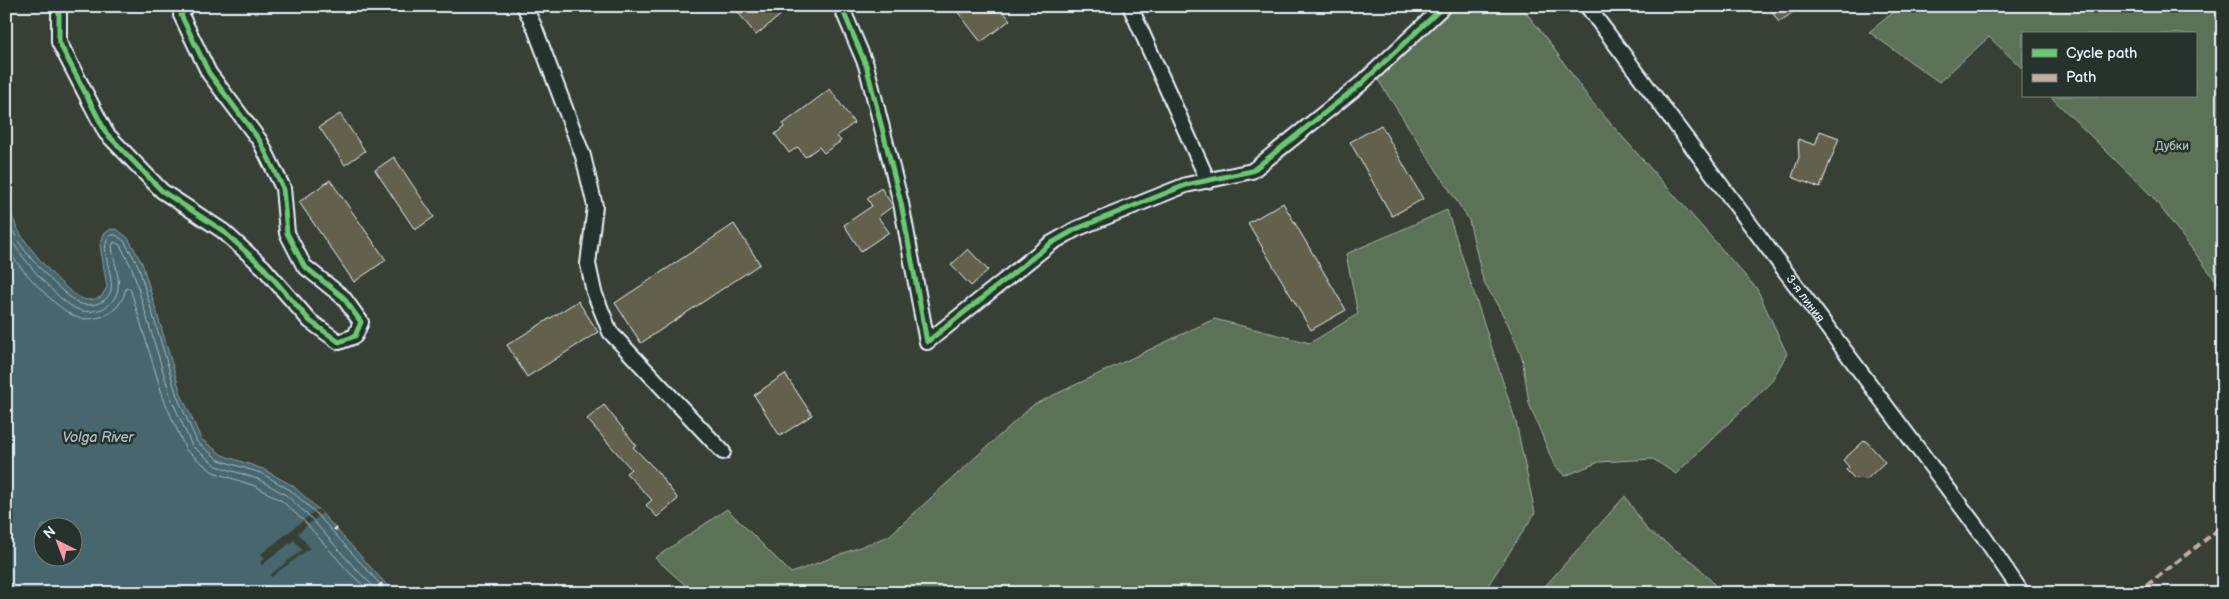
<svg xmlns="http://www.w3.org/2000/svg" width="2229" height="599" font-family="'Balsamiq Sans',sans-serif">
	<style>
		.green { fill: #5b7256; stroke: #a2b2a7 }
		.water { fill: #46666d; stroke: #879ea5; fill-rule: evenodd }
		.pier { fill: #384036 }
		.lines { fill: none; stroke-linecap: round; stroke-linejoin: round }
		.shore { stroke: #a7b9c0; stroke-width: 1 }
		.building { fill: #63604c; stroke: #e8f1f8 }
		.minor-casing { stroke: #e8f1f8; stroke-width: 18 }
		.path { stroke: #e8f1f8; stroke-width: 3; stroke-dasharray: 5 4; stroke-linecap: butt }
		.minor { stroke: #26332d; stroke-width: 14 }
		.quiet { stroke: #c7aca2; stroke-width: 4; stroke-dasharray: 8 4; stroke-linecap: butt }
		.cycleway-casing { stroke: #26332d; stroke-width: 8 }
		.cycleway { stroke: #67ca6e; stroke-width: 5 }
		.labels { text-anchor: middle; stroke-width: 5; stroke-linejoin: round; paint-order: stroke }
		.park-label { font-size: 12px; fill: #b0beb7; stroke: #26332d }
		.street-label { font-size: 12px; fill: #e8f1f8; stroke: #26332d }
		.water-label { font-size: 14px; font-style: italic; fill: #afc0c7; stroke: #26332d }
	</style>
	<rect width="100%" height="100%" fill="#384036"/>
	<filter id="ink" filterUnits="userSpaceOnUse"><feTurbulence type="fractalNoise" baseFrequency=".02" numOctaves="2"/><feDisplacementMap in="SourceGraphic" scale="10" xChannelSelector="R" yChannelSelector="G"/><feConvolveMatrix kernelMatrix="1 2 1 2 8 2 1 2 1" color-interpolation-filters="sRGB"/></filter>
	<g filter="url(#ink)">
		<g class="green">
			<polygon points="1456,6 1521,6 1549,42 1590,100 1757,289 1787,354 1771,382 1676,474 1653,459 1599,462 1565,476 1554,465 1529,403 1522,357 1508,324 1483,280 1469,220 1378,80 1416,39"/>
			<polygon points="1901,6 2223,6 2223,290 2152,196 2050,96 2195,96 2195,34 2023,34 2023,69 1989,37 1939,82 1869,32"/>
			<polygon points="1447,210 1516,422 1535,513 1483,593 694,593 655,558 727,509 791,573 889,536 1033,405 1214,319 1310,343 1358,314 1346,254"/>
			<polygon points="1625,496 1647,530 1696,564 1722,593 1539,593"/>
		</g>
		<path class="water" d="M 6,189 C 9,201 11,215 16,226 C 24,243 65,293 83,299 C 89,301 96,299 101,297 L 107,287 L 100,245 L 104,234 L 111,229 L 118,230 L 128,238 L 142,263 L 181,394 L 201,439 L 222,455 L 263,469 L 293,486 L 318,509 L 394,593 L 6,593 ZM 42,526 L 72,526 L 72,556 L 42,556 Z"/>
		<polygon class="pier" points="318,509 322,513 298,533 310,548 271,577 270,575 302,550 294,540 262,565 260,562 265,558 261,554"/>
		<g class="lines">
			<g class="shore">
				<path d="M 6,210 C 10,223 14,236 23,248 C 33,262 66,298 81,304 C 87,306 97,305 103,301 C 126,288 92,247 112,235 L 116,235 L 124,241 L 138,265 L 177,396 L 197,442 L 219,460 L 261,473 L 290,490 L 315,512 L 388,593"/>
				<path d="M 6,232 C 18,253 57,302 79,310 C 87,313 95,311 102,309 C 110,306 117,297 118,288 C 120,275 113,259 112,246 L 114,242 L 120,245 L 132,268 L 171,398 L 192,446 L 217,466 L 258,479 L 286,495 L 310,517 L 354,567 L 380,593"/>
				<path d="M 6,247 C 17,266 56,309 76,317 C 84,320 95,319 103,316 C 116,312 123,301 126,288 L 130,288 L 164,400 L 186,450 L 213,472 L 255,486 L 282,501 L 305,522 L 349,572 L 371,593"/>
			</g>
		</g>
		<g class="building">
			<polygon points="733,6 792,6 756,35"/>
			<polygon points="953,6 999,6 1010,20 981,42"/>
			<polygon points="1768,6 1802,6 1779,22"/>
			<polygon points="830,89 854,123 837,136 841,141 824,153 819,147 805,157 798,147 789,153 775,134 784,127 783,124"/>
			<polygon points="340,114 365,151 345,165 319,127"/>
			<polygon points="1381,125 1423,199 1392,216 1350,142"/>
			<polygon points="1820,131 1839,138 1820,188 1792,177 1799,157 1798,139 1815,145"/>
			<polygon points="394,157 434,217 415,230 375,170"/>
			<polygon points="330,180 386,260 354,282 299,202"/>
			<polygon points="881,188 893,206 878,217 889,232 861,251 844,225 872,206 867,198"/>
			<polygon points="1283,203 1346,310 1311,330 1248,223"/>
			<polygon points="734,224 760,264 641,343 615,303"/>
			<polygon points="968,249 988,270 971,286 951,265"/>
			<polygon points="578,301 598,332 527,377 507,345"/>
			<polygon points="785,374 812,415 780,436 754,395"/>
			<polygon points="604,405 636,445 633,447 656,470 678,499 657,517 646,505 652,500 626,473 631,469 587,419"/>
			<polygon points="1865,440 1885,462 1867,479 1854,478 1846,470 1849,467 1843,460"/>
		</g>
		<g class="lines">
			<defs>
				<g id="minor">
					<polyline points="59,6 59,42 106,133 162,191 223,231 263,267 310,321 339,342 355,336 361,322 343,297 304,266 287,233 283,188 260,141 209,73 181,15 186,6"/>
					<polyline points="524,6 534,26 583,156 595,206 588,264 594,292 610,332 723,452"/>
					<polyline points="841,6 866,65 901,203 927,342 1050,244 1076,229 1186,185 1252,171 1362,83 1444,6"/>
					<polyline points="1130,6 1208,181"/>
					<path id="s1" d="M 1587,6 L 1984,537 L 2022,593"/>
				</g>
			</defs>
			<use href="#minor" class="minor-casing"/>
			<g class="path">
				<polyline points="334,528 337,530"/>
				<polyline points="372,593 385,581"/>
			</g>
			<use href="#minor" class="minor"/>
			<polyline class="quiet" points="2137,593 2223,526"/>
			<defs>
				<g id="cycleway">
					<polyline points="59,6 59,42 106,133 162,191 223,231 263,267 310,321 339,342 355,336 361,322 343,297 304,266 287,233 283,188 260,141 209,73 181,15 186,6"/>
					<polyline points="841,6 866,65 901,203 927,342 1050,244 1076,229 1186,185 1252,171 1362,83 1444,6"/>
				</g>
			</defs>
			<use href="#cycleway" class="cycleway-casing"/>
			<use href="#cycleway" class="cycleway"/>
		</g>
	</g>
	<g class="labels">
		<g class="park-label">
			<text x="2172" y="150">Дубки</text>
		</g>
		<g class="street-label">
			<text dy="4" stroke="none"><textPath href="#s1" startOffset="365">3-я линия</textPath></text>
		</g>
		<g class="water-label">
			<text x="98" y="442">Volga River</text>
		</g>
	</g>
	<rect width="2229" height="599" fill="none" stroke="#26332d" stroke-width="25"/>
	<rect x="12" y="12" width="2204" height="574" fill="none" stroke="#e8f1f8" stroke-width="2" filter="url(#ink)"/>
	<rect x="2022" y="32" width="175" height="65" fill="#26332d" stroke="#747f7e"/>
	<rect x="2032" y="49" width="25" height="8" fill="#67ca6e" stroke="#747f7e"/>
	<text x="2066" y="58" font-size="15" fill="#e8f1f8">Cycle path</text>
	<rect x="2032" y="74" width="25" height="8" fill="#c7aca2" stroke="#747f7e"/>
	<text x="2066" y="82" font-size="15" fill="#e8f1f8">Path</text>
	<g transform="translate(58 542) rotate(318)"><circle r="24" fill="#26332d" stroke="#747f7e"/>
	<path d="M0-4L9 19L0 12L-9 19Z" fill="#ff9aa2"/>
	<text y="-8" font-size="14" font-weight="bold" text-anchor="middle" fill="#e8f1f8">N</text>
	</g>
</svg>
